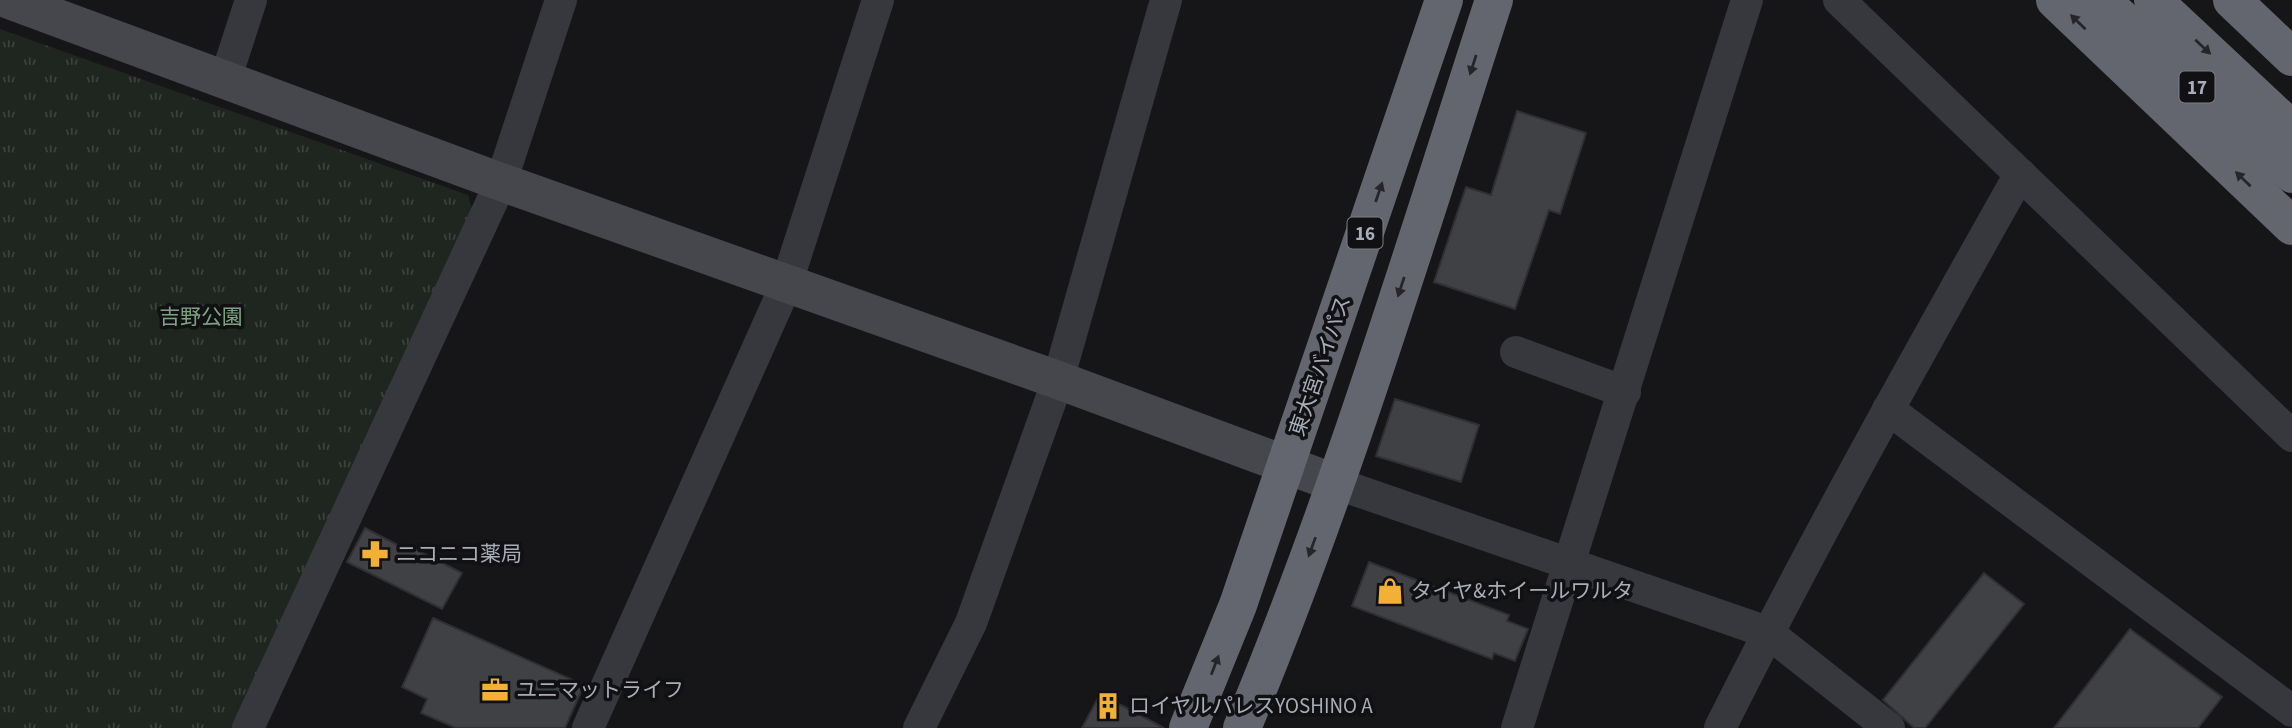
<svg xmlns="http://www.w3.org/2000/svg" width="2292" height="728" font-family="'Source Sans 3','Noto Sans JP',sans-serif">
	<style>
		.grass { fill: url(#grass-tufts) }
		.building { fill: #404145; stroke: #303034; stroke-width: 2 }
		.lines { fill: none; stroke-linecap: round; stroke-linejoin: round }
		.street { stroke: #37383d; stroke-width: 32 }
		.secondary { stroke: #45474d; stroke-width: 38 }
		.highway { stroke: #63666e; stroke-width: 38 }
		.oneway { fill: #26262a }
		.labels { text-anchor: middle; stroke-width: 7; stroke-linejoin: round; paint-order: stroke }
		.shield { fill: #111113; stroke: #7b7e86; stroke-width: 2 }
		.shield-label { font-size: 19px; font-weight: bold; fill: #a8adb8 }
		.park-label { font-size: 21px; fill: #7fa381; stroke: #111113 }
		.street-label { font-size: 21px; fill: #a8adb8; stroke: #111113 }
		.poi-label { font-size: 21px; fill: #a8adb8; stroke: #111113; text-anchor: start }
	</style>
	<defs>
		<pattern id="grass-tufts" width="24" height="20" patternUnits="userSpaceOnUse" patternTransform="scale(1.75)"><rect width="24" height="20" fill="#1e261f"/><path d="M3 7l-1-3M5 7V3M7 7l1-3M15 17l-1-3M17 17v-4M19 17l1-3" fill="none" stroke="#3c433d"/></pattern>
	</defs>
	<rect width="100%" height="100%" fill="#161618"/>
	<polygon class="grass" points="0,29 468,195 472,209 236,728 0,728"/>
	<g class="building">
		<polygon points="1517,111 1586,133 1560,214 1549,210 1515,309 1434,282 1466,187 1491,195"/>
		<polygon points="1395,399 1479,425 1461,482 1376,456"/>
		<polygon points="365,528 407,550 409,546 462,573 442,609 347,562"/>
		<polygon points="1369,562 1509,615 1507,621 1528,629 1515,661 1494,653 1492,659 1352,606"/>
		<polygon points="1984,573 2024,604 1925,728 1914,728 1883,700"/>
		<polygon points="433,618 584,685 565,728 456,728 421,713 427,699 402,687"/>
		<polygon points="2130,629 2222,697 2198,728 2054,728"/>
		<polygon points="1100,694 1164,728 1082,728"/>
	</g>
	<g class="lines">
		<g class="street">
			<polyline points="1839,0 2292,436"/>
			<polyline points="225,80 251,0"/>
			<polyline points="1516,352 1625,392"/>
			<polyline points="1888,409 2292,711"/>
			<polyline points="1335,483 1767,632 1889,728"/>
			<polyline points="248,728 501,182 561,0"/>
			<polyline points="588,728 786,285 878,0"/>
			<polyline points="919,728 971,623 1058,380 1166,0"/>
			<polyline points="1517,728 1747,0"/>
			<path d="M 1720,728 C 1814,540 1917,357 2020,174"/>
		</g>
		<polyline class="secondary" points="9,0 501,182 1058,380 1335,483"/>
		<g class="highway">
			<polyline points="2055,0 2292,226"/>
			<polyline points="2101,0 2292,174"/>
			<polyline points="2153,0 2292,130"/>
			<polyline points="2232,0 2292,57"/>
			<polyline points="1188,728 1238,605 1444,0"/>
			<path d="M 1242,728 C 1341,491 1415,244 1494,0"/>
		</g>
	</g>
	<defs><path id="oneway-solid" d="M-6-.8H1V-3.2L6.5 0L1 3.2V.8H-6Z" transform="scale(1.75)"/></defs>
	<g class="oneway">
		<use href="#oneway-solid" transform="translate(2078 22) rotate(-136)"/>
		<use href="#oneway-solid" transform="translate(2203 47) rotate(43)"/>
		<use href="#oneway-solid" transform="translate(1473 65) rotate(108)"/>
		<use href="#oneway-solid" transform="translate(2243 179) rotate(-136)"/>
		<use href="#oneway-solid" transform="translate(1379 192) rotate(-71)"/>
		<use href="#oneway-solid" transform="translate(1401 287) rotate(108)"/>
		<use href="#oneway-solid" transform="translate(1312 547) rotate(110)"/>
		<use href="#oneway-solid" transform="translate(1215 665) rotate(-69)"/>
	</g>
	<defs>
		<symbol id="pharmacy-bare" viewBox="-9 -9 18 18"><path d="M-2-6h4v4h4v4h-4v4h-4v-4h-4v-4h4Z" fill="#f2b134" stroke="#111113" stroke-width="2.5" paint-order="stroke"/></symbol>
		<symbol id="shop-bare" viewBox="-9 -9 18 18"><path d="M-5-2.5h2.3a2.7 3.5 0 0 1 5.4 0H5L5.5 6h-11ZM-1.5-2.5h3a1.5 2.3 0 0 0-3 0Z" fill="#f2b134" stroke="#111113" stroke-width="2.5" paint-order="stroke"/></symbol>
		<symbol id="office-bare" viewBox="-9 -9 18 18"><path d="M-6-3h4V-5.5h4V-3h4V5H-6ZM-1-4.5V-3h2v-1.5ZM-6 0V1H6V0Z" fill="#f2b134" stroke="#111113" stroke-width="2.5" paint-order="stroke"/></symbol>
		<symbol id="building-bare" viewBox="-9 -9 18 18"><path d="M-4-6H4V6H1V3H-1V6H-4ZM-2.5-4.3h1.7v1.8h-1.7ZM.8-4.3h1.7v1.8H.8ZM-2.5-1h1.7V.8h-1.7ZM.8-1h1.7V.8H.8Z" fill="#f2b134" stroke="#111113" stroke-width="2.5" paint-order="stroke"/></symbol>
	</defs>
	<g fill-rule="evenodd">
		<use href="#pharmacy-bare" x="356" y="535" width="38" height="38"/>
		<use href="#shop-bare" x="1371" y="572" width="38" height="38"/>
		<use href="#office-bare" x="476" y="671" width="38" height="38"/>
		<use href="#building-bare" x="1089" y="687" width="38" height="38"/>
	</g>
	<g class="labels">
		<g class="shield">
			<rect x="2179.5" y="71.5" width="35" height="31" rx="5"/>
			<rect x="1347.5" y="217.5" width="35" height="31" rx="5"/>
		</g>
		<g class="shield-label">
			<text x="2197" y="94">17</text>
			<text x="1365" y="240">16</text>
		</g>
		<g class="park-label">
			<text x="201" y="324">吉野公園</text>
		</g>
		<g class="street-label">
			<text transform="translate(1320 366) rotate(-71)" y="7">東大宮バイパス</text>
		</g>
		<g class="poi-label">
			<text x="396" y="561">ニコニコ薬局</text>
			<text x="1411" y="598">タイヤ&amp;ホイールワルタ</text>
			<text x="516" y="697">ユニマットライフ</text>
			<text x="1129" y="713">ロイヤルパレスYOSHINO A</text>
		</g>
	</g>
</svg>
